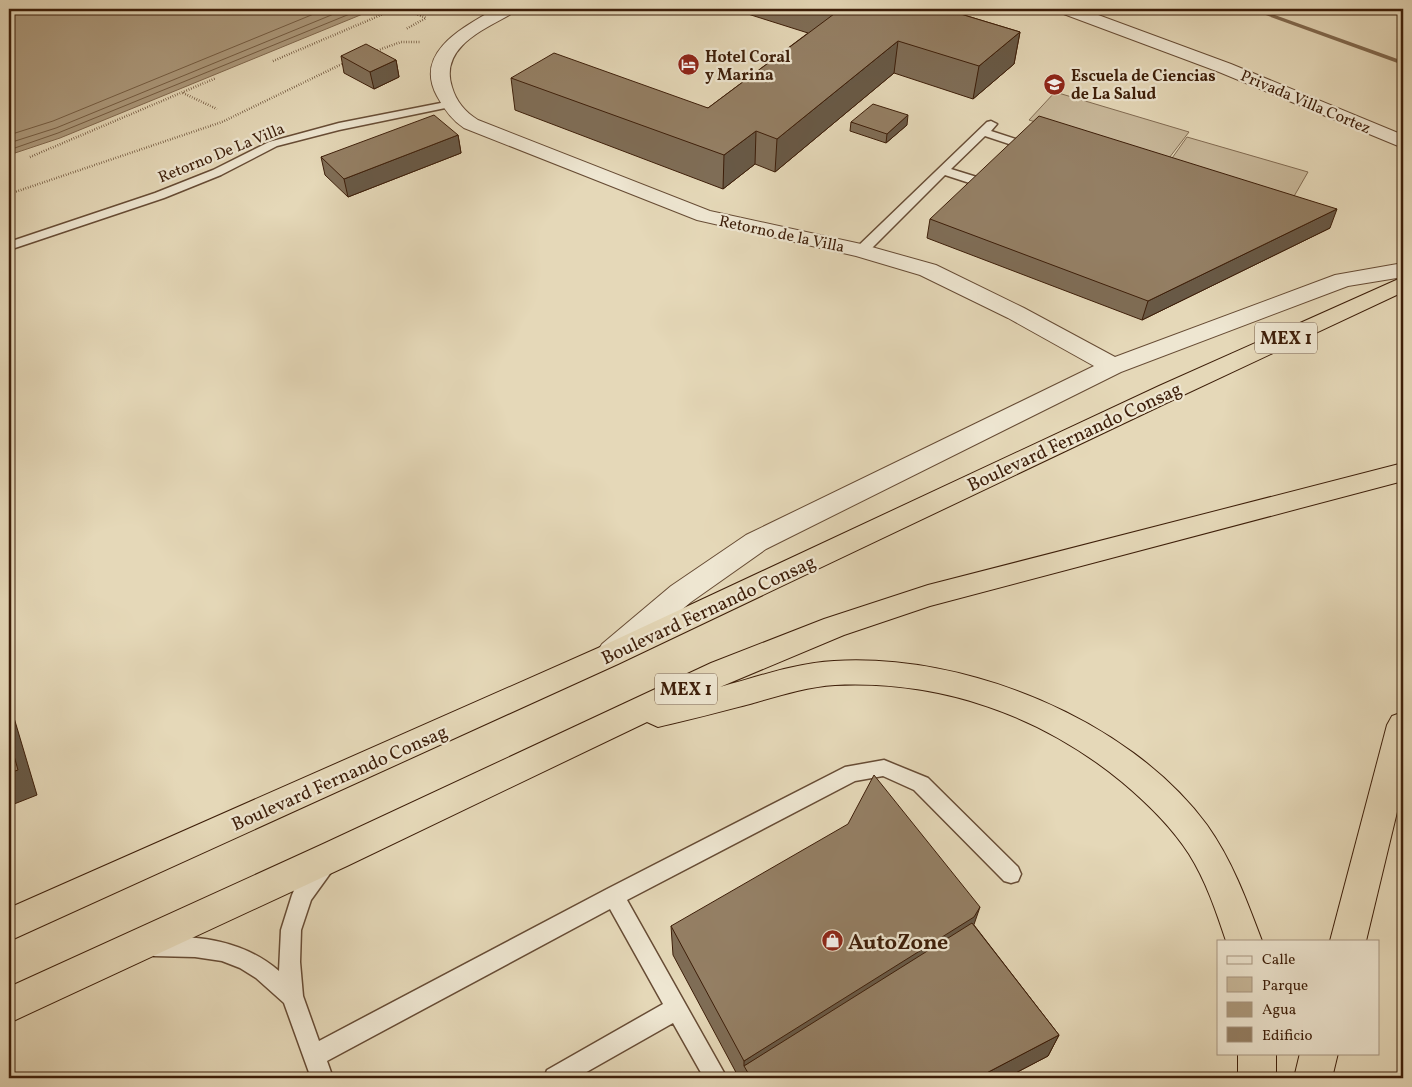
<svg xmlns="http://www.w3.org/2000/svg" width="1412" height="1087" font-family="Vollkorn,serif">
	<style>
		.green { fill: #c8b89a; stroke: #826b52 }
		.water { fill: #ac997c; stroke: #80684e }
		.lines { fill: none; stroke-linecap: round; stroke-linejoin: round }
		.shore { stroke: #745c42; stroke-width: 1 }
		.stream { fill: #80684e; fill-rule: evenodd }
		.service-casing { stroke: #674c35; stroke-width: 3 }
		.minor-casing { stroke: #674c35; stroke-width: 2 }
		.trunk-casing { stroke: #3d1e09; stroke-width: 2 }
		.path { stroke: #3d1e09; stroke-width: 2.5; stroke-dasharray: 0.5 2; stroke-linecap: butt }
		.service { fill: #eee6d1; fill-rule: evenodd }
		.minor { fill: #eee6d1; fill-rule: evenodd }
		.trunk { fill: #e5d8b8; fill-rule: evenodd }
		.wall { fill: #7f6d56; stroke: #3d1e09 }
		.shaded-wall { fill: #685946; stroke: #3d1e09 }
		.building { fill: #947f64; stroke: #3d1e09 }
		.labels { text-anchor: middle; stroke-width: 4.5; stroke-linejoin: round; paint-order: stroke }
		.far-poi-label { font-size: 16px; font-weight: bold; fill: #3d1e09; stroke: #eee6d1; text-anchor: start }
		.far-street-label { font-size: 16px; fill: #3d1e09; stroke: #eee6d1 }
		.shield { fill: #eee6d1; stroke: #725a45; stroke-width: 1 }
		.shield-label { font-size: 18px; font-weight: bold; fill: #3d1e09 }
		.street-label { font-size: 19px; fill: #3d1e09; stroke: #eee6d1 }
		.near-poi-label { font-size: 22px; font-weight: bold; fill: #3d1e09; stroke: #eee6d1; text-anchor: start }
	</style>
	<rect width="100%" height="100%" fill="#e5d8b8"/>
	<filter id="stains"><feTurbulence type="fractalNoise" baseFrequency=".004" numOctaves="4"/><feColorMatrix values="0 0 0 0 .2 0 0 0 0 .09 0 0 0 0 .02 0 0 0 .5 -.17"/></filter>
	<radialGradient id="worn" r=".72"><stop offset=".6" stop-color="#630" stop-opacity="0"/><stop offset="1" stop-color="#630" stop-opacity=".3"/></radialGradient>
	<g class="green">
		<polygon points="1055,92 1189,132 1166,162 1029,120"/>
		<polygon points="1187,137 1308,172 1289,205 1165,168"/>
	</g>
	<polygon class="water" points="9,9 375,9 60,138 9,155"/>
	<g class="lines">
		<g class="shore">
			<polyline points="9,135 53,121 326,9"/>
			<polyline points="9,143 56,128 346,9"/>
			<polyline points="9,150 58,133 362,9"/>
		</g>
		<polygon class="stream" points="1249,9 1258,9 1403,61 1403,65"/>
		<defs>
			<g id="service">
				<polygon points="451,101 455,102 457,104 455,106 339,130 277,146 221,175 164,198 9,250 9,242 155,193 213,170 269,142 339,123"/>
				<polygon points="991,121 997,124 991,131 1037,146 1039,148 1033,152 985,136 951,169 996,183 998,186 996,189 988,189 945,175 866,254 856,254 855,251 856,248 987,122"/>
				<path d="M 884,760 L 928,778 L 1018,867 L 1021,874 L 1018,881 L 1011,883 L 1004,881 L 914,790 L 883,776 L 855,781 L 627,900 L 727,1078 L 704,1078 L 673,1023 L 576,1078 L 544,1078 L 547,1070 L 663,1004 L 610,909 L 327,1061 L 333,1078 L 311,1078 L 284,1003 L 256,978 L 240,968 L 222,961 L 195,957 L 154,956 L 147,953 L 144,946 L 147,939 L 154,936 C 200,936 243,940 279,971 L 281,930 L 292,895 L 295,888 L 320,858 L 327,855 L 334,858 L 337,864 L 311,900 L 301,930 L 300,962 L 303,996 L 319,1041 L 607,889 L 845,767 Z"/>
			</g>
			<g id="minor">
				<path d="M 495,9 L 516,9 L 513,13 C 485,29 439,47 452,87 C 456,101 465,112 478,120 L 710,211 L 861,244 L 936,265 L 1024,308 L 1115,357 L 1335,275 L 1403,263 L 1403,277 L 1348,286 L 1121,372 L 766,549 L 691,602 L 622,660 L 612,664 L 602,660 L 597,652 L 602,644 L 671,586 L 746,535 L 1094,366 L 1008,318 L 920,275 L 856,256 L 697,220 L 464,128 C 452,120 444,109 437,96 C 413,52 464,27 495,9 Z"/>
				<polygon points="1059,9 1082,9 1231,64 1403,135 1403,148 1219,72 1061,13"/>
			</g>
			<g id="trunk">
				<polygon points="1403,277 1403,292 1177,398 618,664 9,941 9,908 598,648 1159,386"/>
				<path d="M 1403,463 L 1403,481 L 930,606 L 844,635 L 720,687 C 757,677 795,663 834,661 C 964,653 1128,718 1207,825 C 1232,860 1247,901 1262,941 L 1226,941 C 1216,911 1206,881 1189,854 C 1171,826 1147,803 1122,782 C 1041,715 940,680 835,685 C 806,687 778,696 750,704 C 719,712 689,720 658,727 L 647,722 L 347,866 L 9,1023 L 9,987 L 323,844 L 711,663 L 824,619 L 928,585 Z"/>
				<polygon points="1403,712 1403,787 1366,941 1330,941 1387,725 1392,716"/>
				<rect x="1238" y="1053" width="38" height="25"/>
				<polygon points="1300,1053 1338,1053 1332,1078 1294,1078"/>
			</g>
		</defs>
		<use href="#service" class="service-casing"/>
		<use href="#minor" class="minor-casing"/>
		<use href="#trunk" class="trunk-casing"/>
		<g class="path">
			<polyline points="9,9 12,9"/>
			<polyline points="404,9 426,18 406,29"/>
			<polyline points="373,52 401,42 420,42"/>
			<polyline points="273,61 395,9"/>
			<polyline points="183,93 217,109"/>
			<polyline points="30,157 216,78"/>
			<polyline points="9,194 222,122 344,63"/>
		</g>
		<use href="#service" class="service"/>
		<use href="#minor" class="minor"/>
		<use href="#trunk" class="trunk"/>
	</g>
	<g class="wall">
		<polygon points="732,9 944,9 1020,32 1014,64 973,99 894,73 775,172 755,164 723,189 515,110 511,78 708,108 808,33"/>
		<polygon points="341,56 396,60 399,77 374,89 344,73"/>
		<polygon points="851,122 907,125 886,143 850,131"/>
		<polygon points="458,135 461,153 348,197 325,175 321,157"/>
		<polygon points="930,219 1330,228 1142,320 927,238"/>
		<polygon points="974,925 1059,1035 1048,1056 1006,1078 739,1078 673,955 671,926"/>
	</g>
	<g class="shaded-wall">
		<polygon points="1020,32 1014,64 973,99 979,66"/>
		<polygon points="898,41 894,73 775,172 777,139"/>
		<polygon points="396,60 399,77 374,89 370,72"/>
		<polygon points="908,115 907,125 886,143 887,134"/>
		<polygon points="756,131 755,164 723,189 724,155"/>
		<polygon points="458,135 461,153 348,197 344,179"/>
		<polygon points="1337,209 1330,228 1142,320 1148,301"/>
		<polygon points="9,701 37,795 9,806"/>
		<polygon points="980,907 970,936 744,1066 744,1061"/>
		<polygon points="1059,1035 1048,1056 1006,1078 977,1078"/>
	</g>
	<g class="building">
		<polygon points="831,9 944,9 1020,32 979,66 898,41 777,139 756,131 724,155 511,78 554,53 708,108 838,11"/>
		<polygon points="366,44 396,60 370,72 341,56"/>
		<polygon points="873,104 908,115 887,134 851,122"/>
		<polygon points="434,115 458,135 344,179 321,157"/>
		<polygon points="1039,116 1337,209 1148,301 930,219"/>
		<polygon points="9,738 18,770 9,773"/>
		<polygon points="874,775 980,907 974,917 744,1061 671,926 848,824"/>
		<polygon points="972,923 1059,1035 977,1078 751,1078 744,1066"/>
	</g>
	<defs>
		<symbol id="hotel-disc" viewBox="-11 -11 22 22"><circle r="9.5" fill="#8f2418" stroke="#eee6d1"/><path d="M-6-4.5h1.5V1H6V5H4.5V3h-9V5H-6ZM-4 0a1.8 1.8 0 1 1 3.6 0ZM.5 0V-2.5h3Q6-2.5 6 0Z" fill="#fff"/></symbol>
		<symbol id="university-disc" viewBox="-11 -11 22 22"><circle r="9.5" fill="#8f2418" stroke="#eee6d1"/><path d="M0-5L7-2L0 1L-7-2ZM-4 1L0 2.5L4 1V4Q0 6-4 4Z" fill="#fff"/></symbol>
		<symbol id="shop-disc" viewBox="-11 -11 22 22"><circle r="9.5" fill="#8f2418" stroke="#eee6d1"/><path d="M-5-2.5h2.3a2.7 3.5 0 0 1 5.4 0H5L5.5 6h-11ZM-1.5-2.5h3a1.5 2.3 0 0 0-3 0Z" fill="#fff"/></symbol>
	</defs>
	<g fill-rule="evenodd">
		<use href="#hotel-disc" x="676" y="52" width="25" height="25"/>
		<use href="#university-disc" x="1042" y="72" width="25" height="25"/>
		<use href="#shop-disc" x="820" y="928" width="25" height="25"/>
	</g>
	<g class="labels">
		<g class="far-poi-label">
			<text x="705" y="62">Hotel Coral<tspan x="705" dy="18">y Marina</tspan></text>
			<text x="1071" y="81">Escuela de Ciencias<tspan x="1071" dy="18">de La Salud</tspan></text>
		</g>
		<g class="far-street-label">
			<text transform="translate(1306 101) rotate(23)" y="6">Privada Villa Cortez</text>
			<text transform="translate(221 152) rotate(-22)" y="6">Retorno De La Villa</text>
			<text transform="translate(782 233) rotate(12)" y="6">Retorno de la Villa</text>
		</g>
		<g class="shield">
			<rect x="1255" y="322.5" width="62" height="31" rx="4"/>
			<rect x="655" y="673.5" width="62" height="31" rx="4"/>
		</g>
		<g class="shield-label">
			<text x="1286" y="344">MEX 1</text>
			<text x="686" y="695">MEX 1</text>
		</g>
		<g class="street-label">
			<text transform="translate(1074 436) rotate(-25)" y="7">Boulevard Fernando Consag</text>
			<text transform="translate(708 609) rotate(-25)" y="7">Boulevard Fernando Consag</text>
			<text transform="translate(339 777) rotate(-24)" y="7">Boulevard Fernando Consag</text>
		</g>
		<g class="near-poi-label">
			<text x="848" y="949">AutoZone</text>
		</g>
	</g>
	<rect width="1412" height="1087" fill="none" stroke="#e5d8b8" stroke-width="30"/>
	<rect x="10" y="10" width="1392" height="1067" fill="none" stroke="#3d1e09" stroke-width="2.5"/>
	<rect x="15" y="15" width="1382" height="1057" fill="none" stroke="#3d1e09"/>
	<rect x="1217" y="940" width="162" height="115" fill="#eee6d1" stroke="#a79681"/>
	<rect x="1227" y="956" width="25" height="8" fill="#eee6d1" stroke="#a79681"/>
	<text x="1262" y="964" font-size="15" fill="#3d1e09">Calle</text>
	<rect x="1227" y="977" width="25" height="15" fill="#c8b89a" stroke="#a79681"/>
	<text x="1262" y="990" font-size="15" fill="#3d1e09">Parque</text>
	<rect x="1227" y="1002" width="25" height="15" fill="#ac997c" stroke="#a79681"/>
	<text x="1262" y="1014" font-size="15" fill="#3d1e09">Agua</text>
	<rect x="1227" y="1027" width="25" height="15" fill="#947f64" stroke="#a79681"/>
	<text x="1262" y="1040" font-size="15" fill="#3d1e09">Edificio</text>
	<rect width="100%" height="100%" filter="url(#stains)"/>
	<rect width="100%" height="100%" fill="url(#worn)"/>
</svg>
